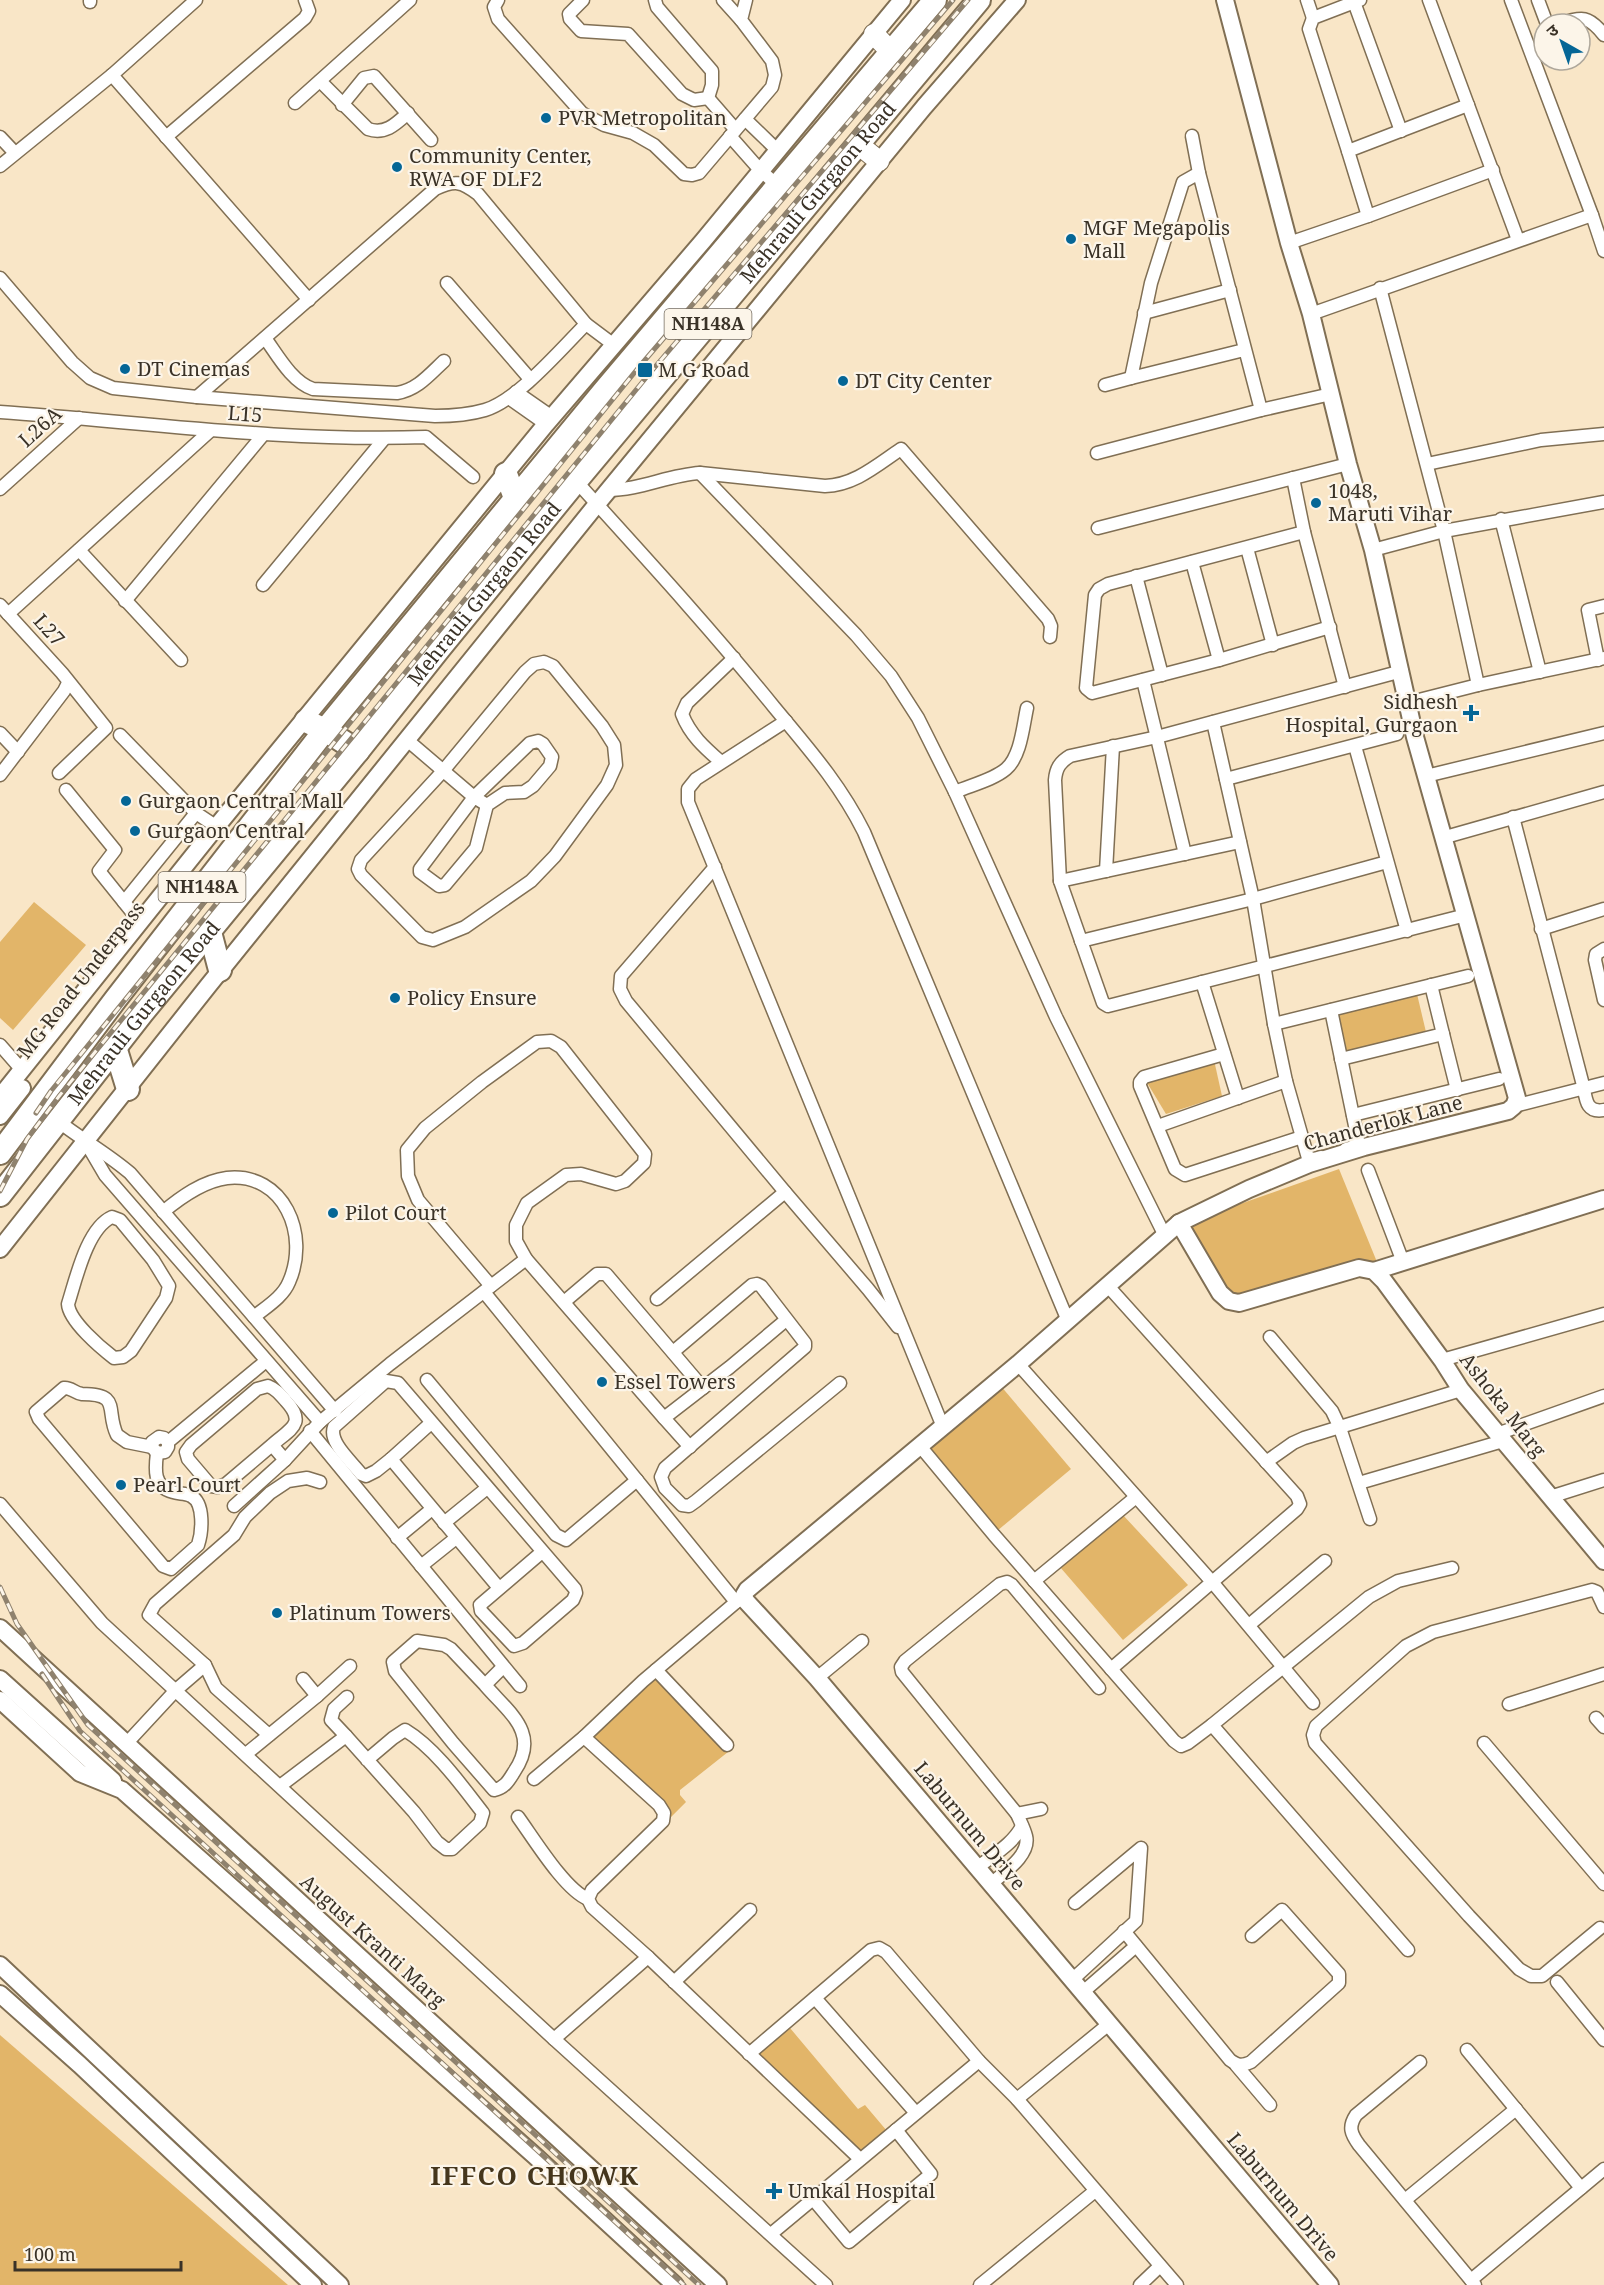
<svg xmlns="http://www.w3.org/2000/svg" width="1604" height="2285" font-family="'Noto Serif','Noto Sans Devanagari',serif">
	<style>
		.green { fill: #e2b569 }
		.lines { fill: none; stroke-linecap: round; stroke-linejoin: round }
		.street-casing { stroke: #806f54; stroke-width: 15 }
		.secondary-casing { stroke: #806f54; stroke-width: 20 }
		.primary-casing { stroke: #806f54; stroke-width: 22 }
		.highway-casing { stroke: #806f54; stroke-width: 26 }
		.street { stroke: #fff; stroke-width: 12 }
		.secondary { stroke: #fff; stroke-width: 16 }
		.primary { stroke: #fff; stroke-width: 20 }
		.highway { stroke: #fff; stroke-width: 22 }
		.rail-casing { stroke: #8f826e; stroke-width: 5 }
		.rail { stroke: #fcf5e9; stroke-width: 3; stroke-dasharray: 9; stroke-linecap: butt }
		.poi-dot { fill: #056696; stroke: #fcf5e9; stroke-width: 2 }
		.labels { text-anchor: middle; stroke-width: 4.5; stroke-linejoin: round; paint-order: stroke }
		.shield { fill: #fcf5e9; stroke: #746c61; stroke-width: 1.5 }
		.shield-label { font-size: 18px; font-weight: bold; fill: #3a3227 }
		.poi-label { font-size: 20px; fill: #3a3227; stroke: #fcf5e9; text-anchor: start }
		.street-label { font-size: 20px; fill: #3a3227; stroke: #fcf5e9 }
		.district-label { font-size: 26px; font-weight: bold; letter-spacing: 1.5px; fill: #45361c; stroke: #fcf5e9 }
	</style>
	<rect width="100%" height="100%" fill="#f9e6c7"/>
	<g class="green">
		<polygon points="34,902 86,945 13,1030 0,1018 0,942"/>
		<polygon points="1417,994 1426,1032 1342,1053 1334,1015"/>
		<polygon points="1214,1060 1222,1096 1166,1114 1146,1081"/>
		<polygon points="1339,1169 1377,1262 1218,1304 1189,1222"/>
		<polygon points="1000,1385 1071,1469 997,1531 926,1447"/>
		<polygon points="1122,1514 1188,1585 1123,1640 1060,1567"/>
		<polygon points="656,1675 728,1752 680,1790 680,1795 686,1802 671,1817 669,1811 589,1736"/>
		<polygon points="790,2028 858,2109 865,2105 887,2131 860,2152 758,2055"/>
		<polygon points="0,2035 288,2285 0,2285"/>
	</g>
	<g class="lines">
		<defs>
			<g id="street">
				<polyline points="90,0 90,2"/>
				<polyline points="498,0 494,7 498,19 582,113 604,125 633,133 654,145 684,174 692,175 699,173 772,87 775,75 772,61 741,20 746,0"/>
				<polyline points="583,0 569,14 570,19 581,31 628,34 682,94 694,100 708,98"/>
				<polyline points="655,0 657,7 712,71 712,85 708,98"/>
				<polyline points="723,0 741,20"/>
				<polyline points="1307,0 1313,18"/>
				<polyline points="1429,0 1518,240"/>
				<polyline points="1511,0 1592,215 1604,251"/>
				<polyline points="1538,0 1547,24"/>
				<polyline points="1354,2 1401,131"/>
				<path d="M 1560,24 C 1582,16 1589,16 1604,35"/>
				<polyline points="112,75 309,300"/>
				<path d="M 320,81 L 368,129 C 385,135 396,124 408,113"/>
				<polyline points="708,98 735,129"/>
				<polyline points="295,103 410,0"/>
				<polyline points="342,105 364,78 374,76 431,140"/>
				<polyline points="745,119 777,150"/>
				<polyline points="730,136 760,170 778,186"/>
				<polyline points="1192,136 1199,173"/>
				<polyline points="0,137 15,153"/>
				<polyline points="166,137 305,18 309,11 305,0"/>
				<polyline points="1348,151 1309,29 1313,18 1360,0"/>
				<polyline points="0,166 112,75 196,0"/>
				<polyline points="1368,216 1493,170"/>
				<polyline points="1289,243 1368,216 1348,151 1468,105"/>
				<path d="M 0,278 L 72,362 L 90,378 L 113,388 L 197,397 L 435,416 C 452,416 468,415 485,410 C 518,400 561,349 586,324"/>
				<polyline points="447,283 530,379"/>
				<polyline points="1380,288 1444,531 1478,685"/>
				<polyline points="1144,313 1230,290"/>
				<polyline points="1311,314 1592,215"/>
				<path d="M 265,338 C 278,356 292,382 313,389 L 397,393 C 417,390 429,375 444,361"/>
				<polyline points="1244,350 1131,378 1151,283 1183,182 1199,173 1261,410 1331,394"/>
				<polyline points="1105,385 1131,378"/>
				<polyline points="516,392 552,417"/>
				<path d="M 197,397 L 435,189 C 455,180 461,181 478,194 L 586,324 L 614,345"/>
				<polyline points="509,398 546,424"/>
				<path d="M 0,412 C 142,422 283,442 426,437 L 473,477"/>
				<polyline points="1097,453 1261,410"/>
				<polyline points="1427,464 1541,440 1604,434"/>
				<polyline points="700,473 856,635 891,676 918,718 955,792 1056,1017 1164,1234"/>
				<polyline points="1293,478 1304,532 1345,687"/>
				<path d="M 576,481 C 643,555 711,629 774,707 C 808,748 840,784 864,832 L 1068,1321"/>
				<polyline points="0,489 79,418"/>
				<path d="M 608,490 C 640,490 668,475 700,473 L 825,486 C 855,485 877,465 901,449 L 1048,619 L 1051,626 L 1050,637"/>
				<polyline points="1501,519 1540,672"/>
				<polyline points="1098,528 1348,464"/>
				<polyline points="1304,532 1108,584 1099,589 1095,595 1086,688 1092,693 1219,660 1330,627"/>
				<polyline points="1247,548 1273,645"/>
				<polyline points="79,550 181,660"/>
				<polyline points="1373,550 1444,531 1604,502"/>
				<polyline points="1192,562 1219,660"/>
				<polyline points="1136,576 1162,675"/>
				<polyline points="263,585 384,439"/>
				<polyline points="125,601 263,435"/>
				<polyline points="0,605 62,673 106,728 59,773"/>
				<polyline points="8,614 210,431"/>
				<polyline points="1598,660 1588,610 1604,606"/>
				<polygon points="544,662 553,666 602,726 614,745 616,765 607,785 555,856 531,881 465,927 433,940 422,937 361,875 358,869 361,860 443,771 525,672 534,664"/>
				<path d="M 1402,671 L 1157,737 L 1070,756 C 1060,762 1056,768 1055,780 L 1060,881 L 1103,1003 L 1108,1006 L 1466,915"/>
				<polyline points="1143,680 1185,854"/>
				<polyline points="1407,703 1478,685 1604,658"/>
				<polyline points="786,721 696,779 688,789 688,802 943,1427"/>
				<polyline points="1213,722 1253,899 1274,1024 1286,1081 1308,1158 1314,1159 1321,1157"/>
				<polyline points="0,733 18,752"/>
				<polyline points="120,735 196,813 217,827"/>
				<polyline points="406,739 474,797 530,743 538,741 543,744 552,757 550,766 533,786 524,792 505,793 487,805 476,848 445,885 439,886 420,872 420,869 474,797 487,805"/>
				<polyline points="1355,746 1407,931"/>
				<path d="M 721,762 C 705,748 690,735 682,714 L 687,703 L 734,658"/>
				<polyline points="0,775 64,691 68,683"/>
				<polyline points="1426,776 1604,733"/>
				<polyline points="1226,779 1397,734"/>
				<polyline points="66,790 115,850 99,871 140,922"/>
				<path d="M 955,792 C 971,785 993,780 1006,769 C 1021,756 1023,726 1027,708"/>
				<path d="M 1513,817 L 1584,1089 C 1586,1102 1588,1113 1604,1110"/>
				<polyline points="1442,838 1604,792"/>
				<polyline points="715,867 621,976 620,989 626,1001 785,1192 868,1289 898,1327"/>
				<polyline points="1106,871 1113,746"/>
				<polyline points="1060,881 1240,842"/>
				<polyline points="124,902 196,813"/>
				<polyline points="1541,929 1604,909"/>
				<polyline points="1081,941 1253,899 1387,862"/>
				<polyline points="1604,949 1596,954 1595,960 1604,1000"/>
				<polyline points="1202,982 1238,1098"/>
				<polyline points="1331,1010 1358,1140 1353,1147 1346,1149"/>
				<polyline points="1274,1024 1468,976"/>
				<polyline points="1443,1034 1457,1090"/>
				<polyline points="0,1045 22,1070"/>
				<polyline points="1224,1054 1144,1077 1140,1082 1140,1086 1175,1169 1185,1175 1302,1137"/>
				<polyline points="1341,1059 1443,1034 1431,985"/>
				<polyline points="1514,1106 1604,1083"/>
				<polyline points="1353,1115 1499,1079"/>
				<path d="M 58,1121 C 81,1139 108,1154 130,1173 L 335,1411"/>
				<polyline points="1158,1126 1286,1081"/>
				<polyline points="88,1146 105,1175 320,1422"/>
				<polyline points="1368,1170 1403,1262"/>
				<path d="M 163,1212 C 181,1197 203,1181 227,1178 C 284,1172 310,1235 289,1282 C 283,1297 266,1307 254,1317"/>
				<path d="M 112,1217 L 120,1220 L 153,1260 L 169,1286 L 166,1298 L 131,1351 L 123,1357 L 114,1358 C 101,1348 69,1321 68,1304 C 76,1279 87,1228 112,1217 Z"/>
				<polyline points="1107,1285 1297,1496 1300,1504 1297,1509 1111,1669"/>
				<polyline points="491,1286 418,1200 408,1176 407,1150 425,1128 482,1082 537,1042 551,1041 561,1047 645,1154 644,1163 625,1181 616,1184 581,1174 566,1175 527,1203 516,1225 516,1241 526,1259"/>
				<polyline points="484,1292 736,1602"/>
				<polyline points="657,1299 785,1192"/>
				<polyline points="564,1302 597,1274 606,1274 703,1388"/>
				<polyline points="1270,1337 1332,1411 1340,1428 1370,1519"/>
				<polyline points="673,1352 752,1285 757,1284 761,1286 805,1343 805,1347 665,1468 661,1477 665,1488 682,1505 689,1506 696,1501 840,1383"/>
				<polyline points="1442,1360 1604,1314"/>
				<polyline points="1018,1364 1213,1583 1313,1703"/>
				<polyline points="427,1380 556,1535 566,1540 637,1480"/>
				<polyline points="431,1423 391,1459 499,1588"/>
				<polyline points="310,1431 520,1686"/>
				<polyline points="1497,1434 1604,1396"/>
				<path d="M 272,1445 C 290,1429 307,1424 286,1401 C 280,1394 276,1389 268,1386 L 257,1389 L 191,1445 L 186,1452 L 188,1459 L 211,1486 L 218,1487 L 226,1484 L 272,1445 L 285,1460"/>
				<polyline points="920,1446 994,1535 1174,1741 1181,1746 1188,1743 1212,1725"/>
				<path d="M 152,1447 L 127,1442 L 117,1435 C 105,1410 122,1394 82,1394 C 74,1393 71,1387 64,1388 L 36,1412 L 39,1419 L 163,1566 L 171,1569 L 198,1545 C 202,1533 205,1503 191,1496 C 186,1493 178,1494 173,1492 C 153,1487 155,1469 157,1453"/>
				<polyline points="152,1447 152,1442 159,1437 164,1438 168,1442"/>
				<polyline points="690,1447 664,1418 730,1367 786,1320"/>
				<polyline points="153,1448 157,1453 165,1452 168,1447 168,1442 266,1361"/>
				<path d="M 391,1459 L 376,1471 L 366,1476 L 361,1474 C 352,1462 328,1442 334,1427 L 386,1381 L 398,1383 L 575,1589 L 576,1593 L 573,1600 L 523,1643 L 514,1646 L 481,1611 L 480,1605 L 542,1552"/>
				<polyline points="1266,1462 1293,1443 1304,1438 1461,1390"/>
				<polyline points="1359,1483 1503,1441"/>
				<polyline points="1550,1497 1604,1480"/>
				<polyline points="0,1504 102,1623 554,2039 826,2285"/>
				<polyline points="234,1506 285,1460 320,1422 390,1364 526,1259 664,1418"/>
				<polyline points="444,1523 487,1488"/>
				<polyline points="397,1538 432,1509"/>
				<polyline points="421,1566 456,1538"/>
				<polyline points="1034,1581 1136,1497"/>
				<polyline points="1249,1625 1325,1561"/>
				<polyline points="205,1665 216,1688 269,1735"/>
				<polyline points="656,1670 727,1745"/>
				<polyline points="817,1678 862,1641"/>
				<path d="M 485,1685 L 451,1649 L 444,1645 L 417,1641 L 393,1662 L 395,1671 L 453,1743 L 494,1790 C 505,1788 509,1780 514,1772 C 541,1733 509,1713 485,1685 L 503,1667"/>
				<polyline points="317,1696 350,1666"/>
				<polyline points="1509,1704 1604,1674"/>
				<polyline points="1596,1718 1604,1727"/>
				<path d="M 346,1736 L 414,1812 L 437,1842 L 446,1849 L 452,1849 L 480,1823 L 483,1813 C 462,1786 435,1748 405,1730 L 393,1738 L 367,1760"/>
				<polyline points="584,1737 659,1805 664,1813 663,1821 592,1890 588,1899 592,1907 648,1957 860,2159"/>
				<polyline points="1484,1743 1604,1884"/>
				<polyline points="126,1744 176,1690 205,1665 149,1615 155,1604 234,1535 245,1517 270,1493 288,1481 307,1478 320,1482"/>
				<polyline points="246,1754 317,1696 303,1679"/>
				<polyline points="534,1779 584,1737 643,1681 741,1598"/>
				<polyline points="280,1786 346,1736 331,1720 334,1709 347,1697"/>
				<polyline points="1017,1814 1041,1809"/>
				<path d="M 518,1817 C 534,1839 565,1890 588,1899"/>
				<path d="M 977,1868 C 993,1855 1013,1844 1022,1826"/>
				<path d="M 991,1884 C 1003,1873 1031,1855 1026,1836 C 1024,1828 1020,1821 1017,1814 L 902,1672 L 901,1667 L 905,1661 L 1000,1584 L 1007,1582 L 1012,1585 L 1099,1688"/>
				<polyline points="1600,1928 1542,1976 1531,1976 1519,1969 1469,1916 1315,1743 1313,1735 1316,1726 1406,1646 1433,1632 1592,1590 1597,1592 1604,1607"/>
				<path d="M 1124,1931 L 1230,2060 C 1238,2066 1242,2066 1251,2062 L 1339,1983 L 1339,1974 L 1282,1910 L 1252,1936"/>
				<polyline points="1408,1950 1212,1725 1369,1597 1398,1581 1452,1568"/>
				<polyline points="1072,1980 1136,1921 1141,1848 1075,1903"/>
				<polyline points="674,1982 750,1910"/>
				<polyline points="1557,1982 1604,2040"/>
				<polyline points="1083,1992 1136,1946"/>
				<polyline points="815,1998 916,2113"/>
				<polyline points="554,2039 648,1957"/>
				<polyline points="1467,2050 1581,2188"/>
				<polyline points="749,2054 871,1950 879,1948 886,1952 979,2061 1017,2099 1177,2285"/>
				<path d="M 1420,2062 L 1356,2115 C 1348,2127 1351,2134 1359,2145 L 1475,2285"/>
				<polyline points="1236,2065 1270,2105"/>
				<polyline points="1017,2099 1109,2024"/>
				<polyline points="813,2199 849,2242 931,2174 896,2130"/>
				<polyline points="1405,2200 1516,2109"/>
				<polyline points="771,2234 979,2061"/>
				<polyline points="1471,2280 1604,2169"/>
				<polyline points="980,2285 1095,2191"/>
				<polyline points="1140,2285 1160,2266"/>
			</g>
			<g id="secondary">
				<polyline points="1225,0 1289,243 1311,314 1348,464 1373,550 1415,737 1517,1098 1514,1106 1508,1111 1364,1147 1309,1164 1249,1189 1179,1223 1018,1364 747,1590 744,1595 746,1601 817,1678 1330,2285"/>
				<polyline points="0,1097 208,837 546,424 703,241 902,0"/>
				<polyline points="0,1116 22,1088"/>
				<polyline points="1179,1223 1220,1293 1229,1301 1239,1303 1359,1268 1374,1271 1384,1281 1442,1360 1461,1390 1604,1561"/>
				<polyline points="0,1249 208,986 597,504 924,107 1017,0"/>
				<polyline points="1374,1271 1604,1199"/>
				<polyline points="0,1628 718,2285"/>
				<polyline points="0,1679 113,1781"/>
				<polyline points="0,1700 80,1773 122,1790 535,2156 675,2285"/>
				<polyline points="0,1965 340,2285"/>
				<polyline points="0,1994 80,2065 313,2285"/>
			</g>
			<g id="primary">
				<polyline points="874,34 892,53"/>
				<polyline points="858,144 879,161"/>
			</g>
			<g id="highway">
				<polyline points="506,474 515,498"/>
				<polyline points="306,721 325,730 358,751"/>
				<polyline points="210,932 220,970"/>
				<polyline points="115,1047 128,1089"/>
				<polyline points="0,1153 115,1000 325,730 604,391 935,0"/>
				<path id="s1" d="M 0,1195 L 143,1012 L 358,751 L 439,649 L 576,481 L 979,0"/>
			</g>
		</defs>
		<use href="#street" class="street-casing"/>
		<use href="#secondary" class="secondary-casing"/>
		<use href="#primary" class="primary-casing"/>
		<use href="#highway" class="highway-casing"/>
		<use href="#street" class="street"/>
		<use href="#secondary" class="secondary"/>
		<use href="#primary" class="primary"/>
		<use href="#highway" class="highway"/>
		<defs>
			<g id="rail">
				<polyline points="36,1113 51,1091 639,367 953,0"/>
				<polyline points="0,1191 27,1139 60,1095 649,374 968,0"/>
				<polyline points="0,1587 17,1624 88,1725 699,2285"/>
				<polyline points="42,1674 80,1731 684,2285"/>
			</g>
		</defs>
		<use href="#rail" class="rail-casing"/>
		<use href="#rail" class="rail"/>
	</g>
	<g class="poi-dot">
		<circle cx="546" cy="118" r="6"/>
		<circle cx="397" cy="167" r="6"/>
		<circle cx="1071" cy="239" r="6"/>
		<circle cx="125" cy="369" r="6"/>
		<rect x="637" y="362" width="16" height="16" rx="3"/>
		<circle cx="843" cy="381" r="6"/>
		<circle cx="1316" cy="503" r="6"/>
		<path d="M1468 704h6v6h6v6h-6v6h-6v-6h-6v-6h6z"/>
		<circle cx="126" cy="801" r="6"/>
		<circle cx="135" cy="831" r="6"/>
		<circle cx="395" cy="998" r="6"/>
		<circle cx="333" cy="1213" r="6"/>
		<circle cx="602" cy="1382" r="6"/>
		<circle cx="121" cy="1485" r="6"/>
		<circle cx="277" cy="1613" r="6"/>
		<path d="M771 2182h6v6h6v6h-6v6h-6v-6h-6v-6h6z"/>
	</g>
	<g class="labels">
		<g class="shield">
			<rect x="664.5" y="309" width="87" height="30" rx="4.5"/>
			<rect x="158.5" y="872" width="87" height="30" rx="4.5"/>
		</g>
		<g class="shield-label">
			<text x="708" y="330">NH148A</text>
			<text x="202" y="893">NH148A</text>
		</g>
		<g class="poi-label">
			<text x="558" y="125">PVR Metropolitan</text>
			<text x="409" y="163">Community Center,<tspan x="409" dy="23">RWA OF DLF2</tspan></text>
			<text x="1083" y="235">MGF Megapolis<tspan x="1083" dy="23">Mall</tspan></text>
			<text x="137" y="376">DT Cinemas</text>
			<text x="658" y="377">M G Road</text>
			<text x="855" y="388">DT City Center</text>
			<text x="1328" y="498">1048,<tspan x="1328" dy="23">Maruti Vihar</tspan></text>
			<text x="1458" y="709" text-anchor="end">Sidhesh<tspan x="1458" dy="23">Hospital, Gurgaon</tspan></text>
			<text x="138" y="808">Gurgaon Central Mall</text>
			<text x="147" y="838">Gurgaon Central</text>
			<text x="407" y="1005">Policy Ensure</text>
			<text x="345" y="1220">Pilot Court</text>
			<text x="614" y="1389">Essel Towers</text>
			<text x="133" y="1492">Pearl Court</text>
			<text x="289" y="1620">Platinum Towers</text>
			<text x="788" y="2198">Umkal Hospital</text>
		</g>
		<g class="street-label">
			<text dy="7" stroke="none"><textPath href="#s1" startOffset="1294">Mehrauli Gurgaon Road</textPath></text>
			<text transform="translate(245 414) rotate(4)" y="7">L15</text>
			<text transform="translate(40 427) rotate(-42)" y="7">L26A</text>
			<text dy="7" stroke="none"><textPath href="#s1" startOffset="772">Mehrauli Gurgaon Road</textPath></text>
			<text transform="translate(49 630) rotate(48)" y="7">L27</text>
			<text transform="translate(81 980) rotate(-52)" y="7">MG Road Underpass</text>
			<text dy="7" stroke="none"><textPath href="#s1" startOffset="232">Mehrauli Gurgaon Road</textPath></text>
			<text transform="translate(1383 1123) rotate(-15)" y="7">Chanderlok Lane</text>
			<text transform="translate(1503 1405) rotate(52)" y="7">Ashoka Marg</text>
			<text transform="translate(970 1826) rotate(50)" y="7">Laburnum Drive</text>
			<text transform="translate(373 1941) rotate(42)" y="7">August Kranti Marg</text>
			<text transform="translate(1283 2197) rotate(50)" y="7">Laburnum Drive</text>
		</g>
		<g class="district-label">
			<text x="535" y="2185">IFFCO CHOWK</text>
		</g>
	</g>
	<g transform="translate(1562 42) rotate(320)"><circle r="28" fill="#fcf5e9" stroke="#aea79b" stroke-width="1.5"/>
	<path d="M0-4.5L10 22L0 15L-10 22Z" fill="#056696"/>
	<text y="-9" font-size="16" font-weight="bold" text-anchor="middle" fill="#3a3227">उ</text>
	</g>
	<path d="M15 2261v9h166v-9" fill="none" stroke="#3a3227" stroke-width="3"/>
	<text x="24" y="2261" font-size="18" fill="#3a3227" stroke="#fcf5e9" stroke-width="4.5" paint-order="stroke">100 m</text>
</svg>
